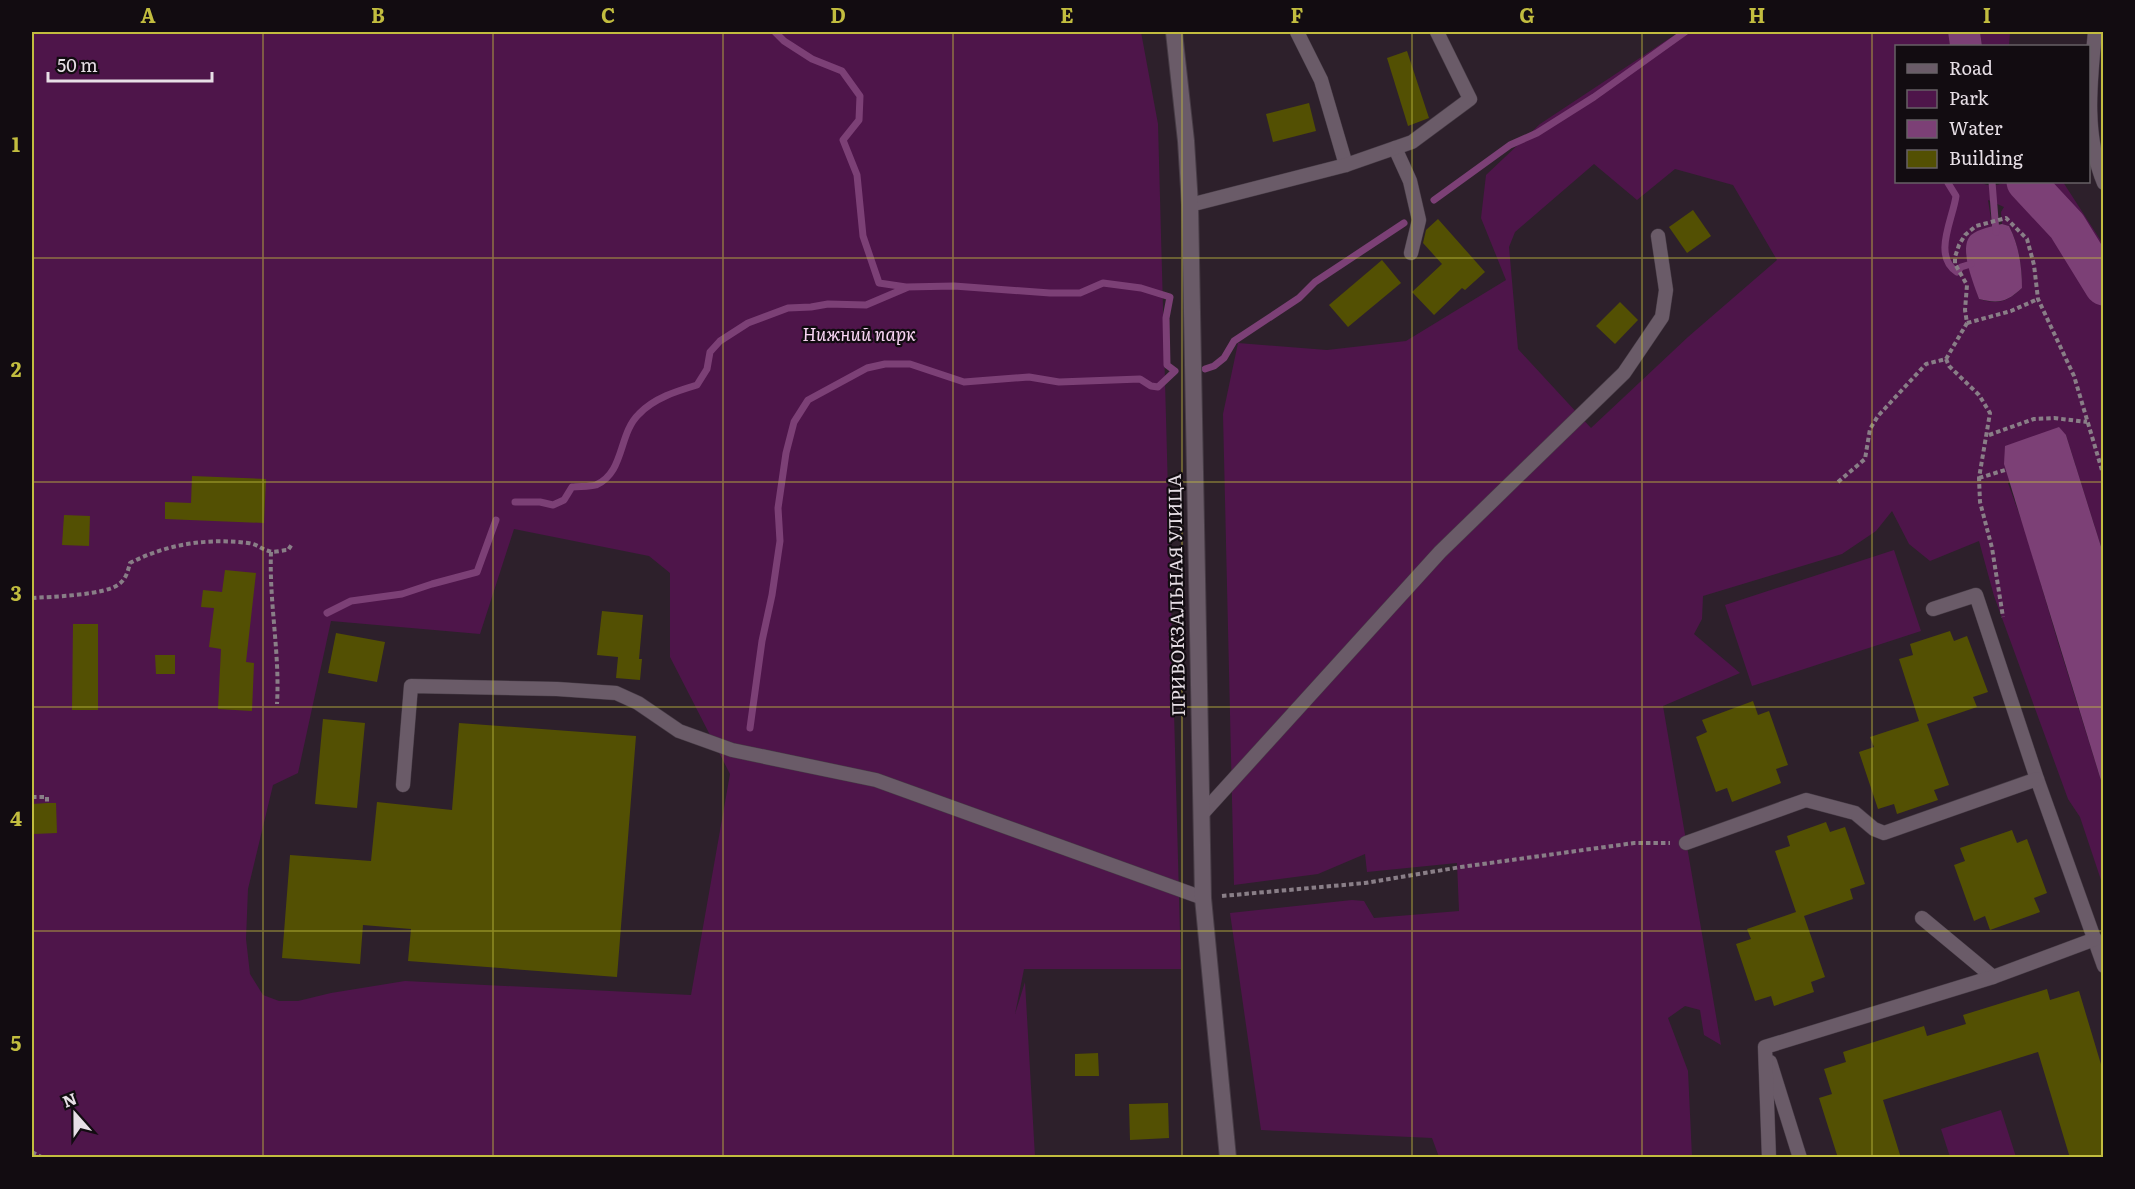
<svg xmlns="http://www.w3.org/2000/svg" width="2135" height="1189" font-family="Literata,serif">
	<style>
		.green { fill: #4e154a; fill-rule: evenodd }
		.water { fill: #7c4076 }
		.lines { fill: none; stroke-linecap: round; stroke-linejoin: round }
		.stream { stroke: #7c4076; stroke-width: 7 }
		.river { stroke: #7c4076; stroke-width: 39 }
		.building { fill: #535003 }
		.service-casing { stroke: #473c46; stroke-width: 15 }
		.minor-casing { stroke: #473c46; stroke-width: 18 }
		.path { stroke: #897e87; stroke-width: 4; stroke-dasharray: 4.5 3; stroke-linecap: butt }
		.service { stroke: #6a5b68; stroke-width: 14 }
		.minor { stroke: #6a5b68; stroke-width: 16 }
		.grid { fill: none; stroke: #c2bd3f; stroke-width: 1.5; stroke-opacity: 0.55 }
		.labels { text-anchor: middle; stroke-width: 4.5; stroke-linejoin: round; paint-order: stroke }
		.park-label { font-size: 18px; font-style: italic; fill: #f8d4f3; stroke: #120c11 }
		.street-label { font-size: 18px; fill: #e7dfe6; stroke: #120c11 }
		.neatline { fill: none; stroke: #c2bd3f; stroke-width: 2 }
		.grid-label { font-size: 20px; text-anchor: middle; font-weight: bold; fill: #c2bd3f }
	</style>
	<rect width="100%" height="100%" fill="#2d202b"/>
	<g class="green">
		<path d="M 32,32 L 1141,32 L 1158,124 L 1181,969 L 1024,969 L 1015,1014 L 1025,982 L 1035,1157 L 32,1157 L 32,428 L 33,426 L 32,394 ZM 514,529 L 649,556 L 670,573 L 670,657 L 730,774 L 691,995 L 405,981 L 331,993 L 298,1001 L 279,1001 L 263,995 L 250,974 L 246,939 L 248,889 L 273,785 L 298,773 L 331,621 L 480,634 Z"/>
		<path d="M 1679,32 L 1948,32 L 1950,46 L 1896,46 L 1896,182 L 1980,182 C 1988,187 1997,186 2005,182 L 2063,182 L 2103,244 L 2103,553 L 2066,435 L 2008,483 L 2025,530 L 2057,639 L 2103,787 L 2103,886 L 2080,817 L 2068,799 L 1994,596 L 1979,541 L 1930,561 L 1909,544 L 1892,511 L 1876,531 L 1842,554 L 1703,596 L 1702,619 L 1694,634 L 1740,673 L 1663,706 L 1721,1045 L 1704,1035 L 1700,1010 L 1685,1006 L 1668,1018 L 1688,1071 L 1692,1157 L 1439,1157 L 1432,1138 L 1261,1130 L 1230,913 L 1352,900 L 1364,901 L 1374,918 L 1459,911 L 1457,863 L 1367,872 L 1365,854 L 1318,874 L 1234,885 L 1223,414 L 1238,343 L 1327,350 L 1406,341 L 1506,280 L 1481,218 L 1486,175 L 1540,124 ZM 1594,164 L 1637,200 L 1675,169 L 1733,185 L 1777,260 L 1688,337 L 1591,428 L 1518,349 L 1509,247 L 1515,232 ZM 1988,200 L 2004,207 L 2001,212 L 2002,224 L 2009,226 C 2019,245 2022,267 2022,288 C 2007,302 1999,305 1979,299 L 1966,254 L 1972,234 L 1992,226 Z"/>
		<polygon points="1980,32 2010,32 2009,46 1982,46"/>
		<polygon points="1894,550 1921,631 1752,686 1725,605"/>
		<polygon points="2001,1110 2016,1157 1950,1157 1941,1129"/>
	</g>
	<g class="water">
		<polygon points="1948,32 1980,32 1982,46 1950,46"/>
		<path d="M 2002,224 L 2009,226 C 2019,245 2022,267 2022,288 C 2007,302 1999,304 1979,299 C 1974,284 1958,248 1971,235 C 1978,229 1993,226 2002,224 Z"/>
		<polygon points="2059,427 2066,435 2103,553 2103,787 2004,464 2005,446"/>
	</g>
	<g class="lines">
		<g class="stream">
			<polyline points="1992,182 1996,232"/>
			<path d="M 1948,183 L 1956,196 C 1953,219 1932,256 1957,272 L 1961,267 L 1971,264"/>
			<polyline points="1434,200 1510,145 1537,133 1594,97 1685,32"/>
			<polyline points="1205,369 1214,366 1224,358 1234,341 1299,298 1315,282 1404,223"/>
			<path d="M 515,502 L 540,502 L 553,505 L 564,500 L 572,487 C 579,486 589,487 596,485 C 625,472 618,434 639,414 C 654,398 677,391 697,385 L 707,369 L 710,352 L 720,341 L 748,323 L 788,308 L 811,307 L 828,304 L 866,305 L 906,288"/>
			<polyline points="327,613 351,601 402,594 432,584 477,572 496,520"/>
			<polyline points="750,728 762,641 772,595 780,541 778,508 786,453 794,422 808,400 867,368 885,364 910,364 964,382 1029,377 1059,382 1140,379 1151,386 1158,387 1175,371 1167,365 1166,318 1170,297 1141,288 1103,283 1080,293 1050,293 954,286 906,287 879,283 863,236 857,175 843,140 859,120 860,96 842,71 812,59 784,41 775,32"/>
		</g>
		<polyline class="river" points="2026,182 2067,226 2104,286"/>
	</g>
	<g class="building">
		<polygon points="1407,51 1429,118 1408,126 1387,58"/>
		<polygon points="1309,103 1316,131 1273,142 1266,114"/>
		<polygon points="1693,210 1711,236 1687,253 1669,227"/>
		<polygon points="1438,219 1485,272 1465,290 1462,288 1434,315 1412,292 1442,264 1423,243 1426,230"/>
		<polygon points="1382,260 1401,283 1348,327 1329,305"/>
		<polygon points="1620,302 1638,320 1615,344 1596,326"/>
		<polygon points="192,476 266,479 264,523 165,519 165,502 191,503"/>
		<polygon points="64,515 90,516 89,546 62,545"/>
		<polygon points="225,570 256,573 246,662 254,663 252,711 218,709 221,649 209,647 214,608 201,607 203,590 222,592"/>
		<polygon points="602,611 643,615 639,659 642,659 640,680 616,678 618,657 597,655"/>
		<polygon points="73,624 98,624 98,710 72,710"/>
		<polygon points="1950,631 1954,641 1967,636 1988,692 1973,697 1977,707 1927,724 1949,785 1934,790 1938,800 1897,814 1894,804 1878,809 1859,752 1874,747 1870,737 1919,721 1899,659 1913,655 1910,644"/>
		<polygon points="336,633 385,642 377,682 328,673"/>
		<polygon points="155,655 175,655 175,674 156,674"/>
		<polygon points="1753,701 1758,715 1769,711 1788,765 1776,769 1781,783 1732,802 1727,788 1716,792 1696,737 1707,732 1702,720"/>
		<polygon points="323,719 365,723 357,808 315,804"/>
		<polygon points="459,723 636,736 617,977 408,961 411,929 363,925 360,964 282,958 290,855 371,861 377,802 452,810"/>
		<polygon points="47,803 56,803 57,833 34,834 32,804"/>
		<polygon points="1826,822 1830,832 1845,827 1865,884 1850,889 1853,899 1804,916 1825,977 1811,982 1814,992 1774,1006 1771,996 1755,1001 1736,944 1751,939 1747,929 1796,912 1775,851 1790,846 1787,836"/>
		<polygon points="2012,830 2017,843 2027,839 2047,893 2034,898 2040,912 1990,930 1985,916 1974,921 1954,865 1965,861 1960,848"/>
		<polygon points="2047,989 2050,1000 2079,991 2103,1071 2103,1158 2070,1158 2038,1052 1883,1100 1901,1158 1838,1158 1819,1098 1832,1094 1824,1069 1846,1062 1843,1052 1924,1026 1927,1036 1966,1024 1963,1015"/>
		<polygon points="1098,1053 1099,1076 1075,1076 1075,1054"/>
		<polygon points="1168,1103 1169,1138 1130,1140 1129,1104"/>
	</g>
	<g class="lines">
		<defs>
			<g id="service">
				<polyline points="1297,32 1321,80 1346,165"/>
				<path d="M 2095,32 C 2090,83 2084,135 2104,183"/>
				<polyline points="1395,148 1410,181 1419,220 1411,253"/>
				<polyline points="1190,205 1346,165 1412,142 1470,99 1437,32"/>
				<polyline points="1933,609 1976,595 2037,779 2104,966"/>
				<polyline points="403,785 411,686 557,689 616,693 638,703 679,731 732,750 876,780 1203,898"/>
				<polyline points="1201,815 1440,552 1624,373 1662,317 1666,290 1658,236"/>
				<polyline points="1686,843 1806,800 1855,813 1874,829 1884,833 2037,779"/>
				<polyline points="1922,918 1993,977"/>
				<polyline points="1770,1062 1800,1158"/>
				<polyline points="1769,1158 1765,1047 1993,977 2095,939"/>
			</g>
			<polyline id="minor" points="1174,32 1186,141 1190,205 1203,898 1228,1158"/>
		</defs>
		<use href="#service" class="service-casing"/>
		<use href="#minor" class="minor-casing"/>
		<g class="path">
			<polyline points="1967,323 2011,311 2038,299"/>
			<polyline points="1946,359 1949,366 1979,395 1990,413 1979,478 1980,502 1992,548 2003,617"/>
			<polyline points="1989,435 2034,419 2054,418 2087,422"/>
			<polyline points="1979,478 2005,470"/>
			<polyline points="1838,482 1865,459 1870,429 1878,416 1926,364 1946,359 1967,323 1965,310 1967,285 1955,264 1955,257 1959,245 1965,235 1976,226 2006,218 2027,239 2034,265 2038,299 2074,376 2104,477"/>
			<path d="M 271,552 C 269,603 280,653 277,704"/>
			<path d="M 32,598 C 49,597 107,595 119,584 C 126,579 128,571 130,563 C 167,544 207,538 248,543 C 257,544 261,549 269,551 C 274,553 282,550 288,550 L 292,544"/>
			<polyline points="32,797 47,797 47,803"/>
			<polyline points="1222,896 1365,883 1461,867 1634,843 1670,843"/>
			<polyline points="32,1152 43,1158"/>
		</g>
		<use href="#service" class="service"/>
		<use href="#minor" class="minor"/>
	</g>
	<path class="grid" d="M 263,32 L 263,1158M 493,32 L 493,1158M 723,32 L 723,1158M 953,32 L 953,1158M 1182,32 L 1182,1158M 1412,32 L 1412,1158M 1642,32 L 1642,1158M 1872,32 L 1872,1158M 32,258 L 2104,258M 32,482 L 2104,482M 32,707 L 2104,707M 32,931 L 2104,931"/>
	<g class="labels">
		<g class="park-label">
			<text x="859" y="341">Нижний парк</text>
		</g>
		<g class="street-label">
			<text transform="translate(1177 595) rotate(-91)" y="6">ПРИВОКЗАЛЬНАЯ УЛИЦА</text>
		</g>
	</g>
	<rect width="2135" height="1189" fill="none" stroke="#120c11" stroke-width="66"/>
	<rect x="1895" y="45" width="195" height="138" fill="#120c11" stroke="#676066" stroke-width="1.5"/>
	<rect x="1907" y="64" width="30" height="9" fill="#6a5b68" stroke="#676066" stroke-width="1.5"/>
	<text x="1949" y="75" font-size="18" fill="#e7dfe6">Road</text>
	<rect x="1907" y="90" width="30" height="18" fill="#4e154a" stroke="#676066" stroke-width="1.5"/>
	<text x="1949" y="105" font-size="18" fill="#e7dfe6">Park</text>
	<rect x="1907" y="120" width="30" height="18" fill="#7c4076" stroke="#676066" stroke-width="1.5"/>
	<text x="1949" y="135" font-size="18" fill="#e7dfe6">Water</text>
	<rect x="1907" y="150" width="30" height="18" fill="#535003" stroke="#676066" stroke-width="1.5"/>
	<text x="1949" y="165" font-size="18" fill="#e7dfe6">Building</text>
	<g transform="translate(75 1114) rotate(339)" stroke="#120c11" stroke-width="4.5" paint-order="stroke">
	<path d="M0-4.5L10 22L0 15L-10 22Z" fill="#e7dfe6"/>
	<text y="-9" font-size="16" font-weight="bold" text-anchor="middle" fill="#e7dfe6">N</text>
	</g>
	<path d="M48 72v9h164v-9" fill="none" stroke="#e7dfe6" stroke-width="3"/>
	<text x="57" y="72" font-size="18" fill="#e7dfe6" stroke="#120c11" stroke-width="4.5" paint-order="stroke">50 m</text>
	<rect x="33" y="33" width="2069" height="1123" class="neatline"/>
	<g class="grid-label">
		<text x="148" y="23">A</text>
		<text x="378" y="23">B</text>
		<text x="608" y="23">C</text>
		<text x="838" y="23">D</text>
		<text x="1067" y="23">E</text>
		<text x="1297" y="23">F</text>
		<text x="1527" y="23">G</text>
		<text x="1757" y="23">H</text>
		<text x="1987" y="23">I</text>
		<text x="16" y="152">1</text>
		<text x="16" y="377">2</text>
		<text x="16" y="601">3</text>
		<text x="16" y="826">4</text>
		<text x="16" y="1051">5</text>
	</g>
</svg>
